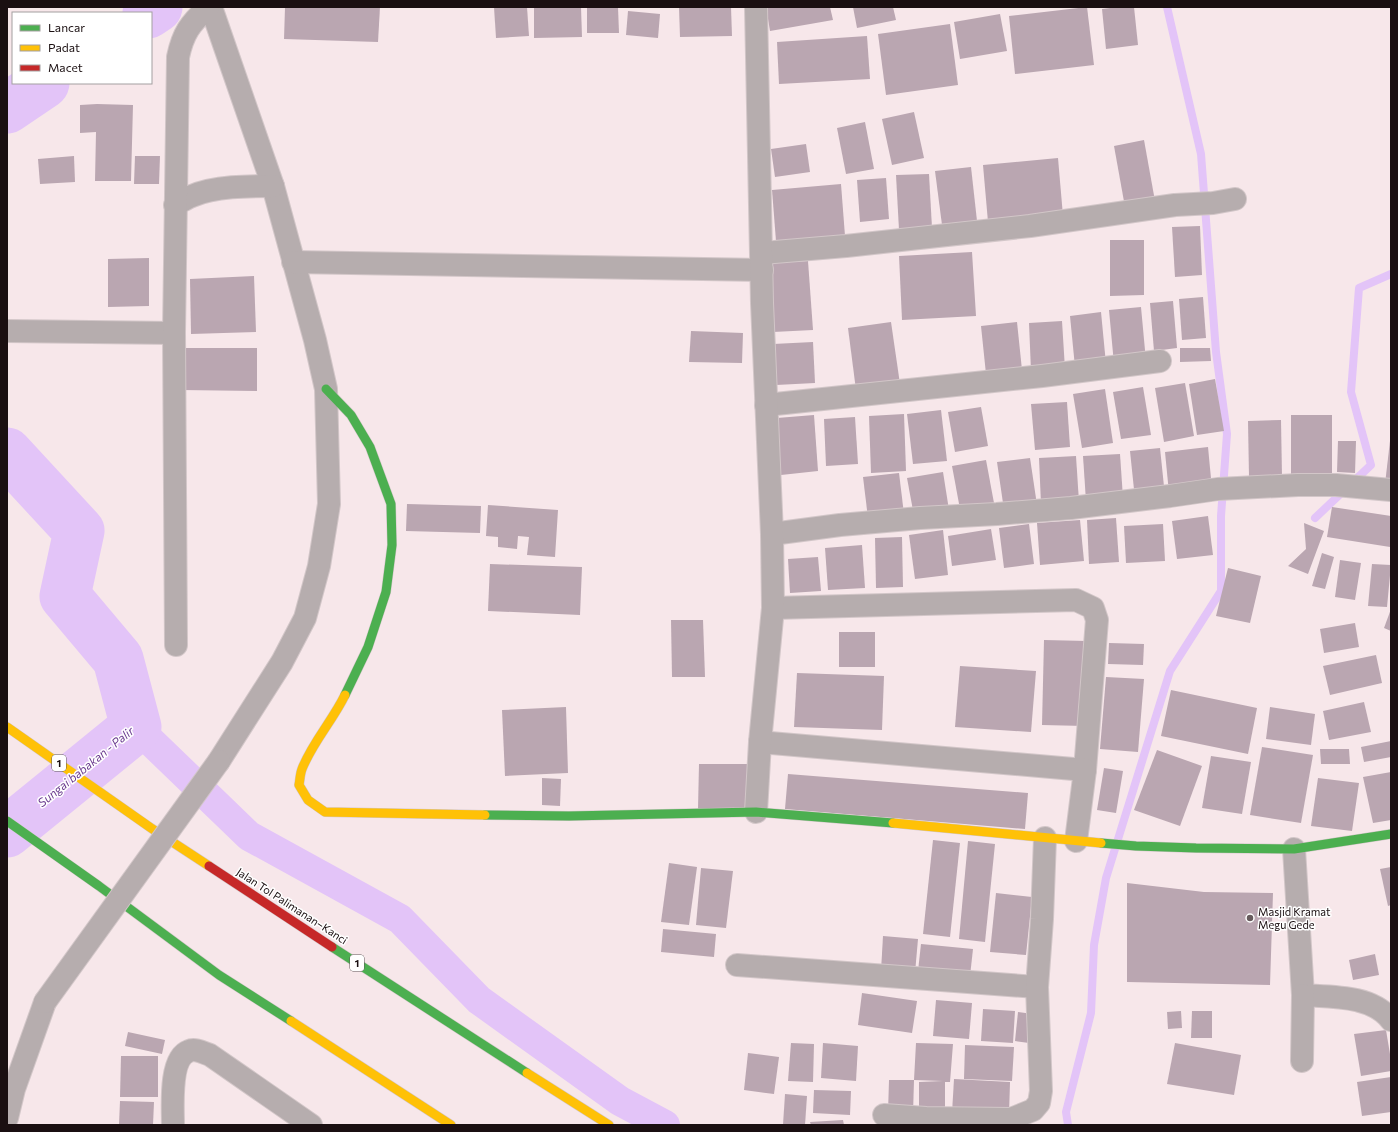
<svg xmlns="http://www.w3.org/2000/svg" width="1398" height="1132" font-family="Commissioner,sans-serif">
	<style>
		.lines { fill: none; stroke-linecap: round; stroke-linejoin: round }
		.stream { stroke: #e3c4f8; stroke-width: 8 }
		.canal { stroke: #e3c4f8; stroke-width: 30 }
		.river { stroke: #e3c4f8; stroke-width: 51 }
		.building { fill: #baa6b1 }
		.street-casing { stroke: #d2c6c8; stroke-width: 24 }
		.fast-casing { stroke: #d2c6c8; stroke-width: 10 }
		.slow-casing { stroke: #d2c6c8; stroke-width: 10 }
		.jam-casing { stroke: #d2c6c8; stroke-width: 10 }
		.street { stroke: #b6adae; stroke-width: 22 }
		.fast { stroke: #4caf50; stroke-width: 9 }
		.slow { stroke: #ffc107; stroke-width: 9 }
		.jam { stroke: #c62828; stroke-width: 9 }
		.street-bridge-casing { stroke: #d2c6c8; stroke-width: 24; stroke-linecap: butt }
		.street-bridge { stroke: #b6adae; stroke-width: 22 }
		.poi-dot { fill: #675b5d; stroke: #fff; stroke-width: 1.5 }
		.labels { text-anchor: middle; stroke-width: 3; stroke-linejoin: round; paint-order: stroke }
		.shield { fill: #fff; stroke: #5f5758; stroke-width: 1 }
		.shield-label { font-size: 10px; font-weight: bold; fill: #1a0f11 }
		.street-label { font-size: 11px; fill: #1a0f11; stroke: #fff }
		.poi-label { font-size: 11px; fill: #1a0f11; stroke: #fff; text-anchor: start }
		.water-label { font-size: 12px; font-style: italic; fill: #6a3a8f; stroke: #fff }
	</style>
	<rect width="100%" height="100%" fill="#f7e7ea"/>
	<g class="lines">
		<g class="stream">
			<polyline points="1315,518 1371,465 1351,392 1359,288 1391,274"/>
			<polyline points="1068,1125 1066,1112 1091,1013 1094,945 1106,878 1170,671 1221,591 1221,516 1227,434 1216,352 1201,154 1167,7"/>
		</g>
		<polyline class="canal" points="136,727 249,836 400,919 479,1000 620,1101 665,1125"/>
		<g class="river">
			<polyline points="148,13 157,7"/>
			<polyline points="7,108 44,83"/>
			<polyline points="7,453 79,531 65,596 118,659 136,727 7,832"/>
		</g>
	</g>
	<g class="building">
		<polygon points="285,7 380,7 378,42 284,39"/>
		<polygon points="494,7 527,7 529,36 496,38"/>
		<polygon points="534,7 581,7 582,37 534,38"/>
		<polygon points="587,7 618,7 619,33 587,33"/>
		<polygon points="679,7 731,7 732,36 680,37"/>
		<polygon points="766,7 830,7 833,20 770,31"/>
		<polygon points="853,7 893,7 896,20 857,28"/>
		<polygon points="1087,7 1094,65 1015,74 1009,16"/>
		<polygon points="1118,7 1134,7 1138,45 1106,49 1102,9"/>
		<polygon points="628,11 660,14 658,38 626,35"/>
		<polygon points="1000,14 1007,51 960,59 954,22"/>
		<polygon points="950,24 958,85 886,95 878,34"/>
		<polygon points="867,36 870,79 779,84 777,42"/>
		<polygon points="97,104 133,105 131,181 95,181 96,132 80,133 80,105"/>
		<polygon points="914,112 924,158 892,165 882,119"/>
		<polygon points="865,122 874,169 846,174 837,128"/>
		<polygon points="1144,140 1155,201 1125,207 1114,146"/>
		<polygon points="806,144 810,172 775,177 771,149"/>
		<polygon points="74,156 75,182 40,184 38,159"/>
		<polygon points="135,156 160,156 159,184 134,184"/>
		<polygon points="1058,158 1063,216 988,222 983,165"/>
		<polygon points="971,167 977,221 942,225 935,171"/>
		<polygon points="929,174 932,228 899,230 896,175"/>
		<polygon points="886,178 889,219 860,222 857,180"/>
		<polygon points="841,184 845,236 776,241 772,190"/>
		<polygon points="1200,226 1202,275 1175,277 1172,227"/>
		<polygon points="1110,240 1144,240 1144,295 1110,296"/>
		<polygon points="972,252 976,316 902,320 899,256"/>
		<polygon points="149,258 149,306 108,307 108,259"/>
		<polygon points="808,261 813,330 773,332 769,263"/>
		<polygon points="254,276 256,332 191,334 190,279"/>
		<polygon points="1203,297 1206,338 1182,340 1179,299"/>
		<polygon points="1173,301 1177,348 1154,351 1150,303"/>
		<polygon points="1141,307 1146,361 1114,364 1109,310"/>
		<polygon points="1101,312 1106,364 1075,367 1070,316"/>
		<polygon points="1062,321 1065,369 1031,371 1029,323"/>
		<polygon points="891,322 900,384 856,390 848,328"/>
		<polygon points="1017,322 1022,370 986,374 981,326"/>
		<polygon points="691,331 743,333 742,363 689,362"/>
		<polygon points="813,342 815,383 776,385 773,344"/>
		<polygon points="182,348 257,348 257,391 181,390"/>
		<polygon points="1180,348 1210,348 1211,361 1180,362"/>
		<polygon points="1215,379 1224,431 1197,435 1189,384"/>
		<polygon points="1185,383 1194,436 1164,442 1155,388"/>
		<polygon points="1143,387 1151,435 1121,439 1113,392"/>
		<polygon points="1105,389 1113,443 1082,448 1073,394"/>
		<polygon points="1067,402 1070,447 1035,450 1031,404"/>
		<polygon points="981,407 988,446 955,452 948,412"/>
		<polygon points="941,410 947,461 913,464 907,414"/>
		<polygon points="904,414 906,471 871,473 869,416"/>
		<polygon points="814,415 818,471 781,475 777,418"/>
		<rect x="1291" y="415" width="41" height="60"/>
		<polygon points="855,417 858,464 826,466 824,419"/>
		<polygon points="1281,420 1282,477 1249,477 1248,421"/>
		<polygon points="1338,441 1356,441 1355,473 1337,472"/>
		<polygon points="1390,441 1391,441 1391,485 1385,484"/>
		<polygon points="1208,447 1212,489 1169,493 1165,452"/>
		<polygon points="1160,448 1165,496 1135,499 1130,451"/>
		<polygon points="1120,454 1123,498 1086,501 1083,456"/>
		<polygon points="1076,456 1079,502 1041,504 1039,458"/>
		<polygon points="1030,458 1037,505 1004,510 997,462"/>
		<polygon points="986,460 994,503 960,509 952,466"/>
		<polygon points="943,472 949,510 914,516 907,478"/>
		<polygon points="899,473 904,514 868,518 863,477"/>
		<polygon points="407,504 481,506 480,533 406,531"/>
		<polygon points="488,505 558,510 555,557 527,555 529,537 518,536 517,549 498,547 498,537 486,536"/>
		<polygon points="1332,507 1391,516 1390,547 1327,537"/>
		<polygon points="1208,516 1213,555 1177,559 1172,521"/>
		<polygon points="1116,518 1119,562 1089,564 1087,520"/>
		<polygon points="1080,520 1084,561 1040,565 1037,523"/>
		<polygon points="1304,523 1324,531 1308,574 1288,566 1306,549"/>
		<polygon points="1029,524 1034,564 1004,568 999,528"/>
		<polygon points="1163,524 1165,561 1126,563 1124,526"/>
		<polygon points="991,529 996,560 952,566 948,536"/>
		<polygon points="943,530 948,575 915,579 909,535"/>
		<polygon points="902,537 903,587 876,588 875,538"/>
		<polygon points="862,545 865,588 828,590 825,548"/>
		<polygon points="1322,553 1334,557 1325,589 1312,586"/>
		<polygon points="818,557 821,591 790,593 788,559"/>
		<polygon points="1340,560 1361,563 1355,600 1335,597"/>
		<polygon points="490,564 582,567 580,615 488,611"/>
		<polygon points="1372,564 1391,565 1387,607 1368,606"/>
		<polygon points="1228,568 1261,576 1250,623 1216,616"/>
		<polygon points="1391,609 1391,631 1384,628"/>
		<polygon points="671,620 703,620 705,677 672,677"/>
		<polygon points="1355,623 1359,647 1324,653 1320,629"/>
		<rect x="839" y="632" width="36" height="35"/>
		<polygon points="1044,640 1087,641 1085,726 1042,725"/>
		<polygon points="1109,643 1144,644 1143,665 1108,664"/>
		<polygon points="1376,655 1382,683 1330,695 1323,666"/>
		<polygon points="960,666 1036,671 1031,732 955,727"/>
		<polygon points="797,673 884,676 882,730 794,727"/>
		<polygon points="1106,677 1144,679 1138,752 1100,749"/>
		<polygon points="1171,690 1257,708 1248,754 1161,736"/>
		<polygon points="1364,702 1371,732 1329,740 1323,711"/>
		<polygon points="566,707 568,773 505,776 502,710"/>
		<polygon points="1270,707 1315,714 1311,745 1266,739"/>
		<polygon points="1391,741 1391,757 1364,762 1361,747"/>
		<polygon points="1262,747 1313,755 1301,823 1250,815"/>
		<polygon points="1320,749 1349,749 1350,764 1321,764"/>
		<polygon points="1157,750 1202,766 1180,826 1134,810"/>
		<polygon points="1211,756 1251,762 1242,814 1202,808"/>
		<polygon points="699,764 749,764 749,809 698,809"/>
		<polygon points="1104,768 1123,771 1116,813 1097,810"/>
		<polygon points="1391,772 1391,820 1373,823 1363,777"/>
		<polygon points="788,774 1028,793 1025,829 785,809"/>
		<polygon points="542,778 561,779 560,806 542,805"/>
		<polygon points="1318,778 1359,783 1352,831 1311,826"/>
		<polygon points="933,840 960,843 950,937 923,934"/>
		<polygon points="968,841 995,844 985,942 959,939"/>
		<polygon points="669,863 697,867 689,925 661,922"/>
		<polygon points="1391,867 1391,905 1388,906 1380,869"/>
		<polygon points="701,868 733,871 726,928 696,925"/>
		<polygon points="1127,883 1204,892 1273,893 1270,985 1127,982"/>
		<polygon points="996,893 1032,897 1026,955 990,952"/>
		<polygon points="663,929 716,934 714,957 661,952"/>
		<polygon points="883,936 918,939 915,973 881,971"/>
		<polygon points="921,944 973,949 970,976 918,971"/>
		<polygon points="1375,954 1379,975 1353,980 1349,960"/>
		<polygon points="862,993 917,1001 912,1033 858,1025"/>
		<polygon points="936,1000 972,1003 969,1039 933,1036"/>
		<polygon points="983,1009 1015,1011 1013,1043 981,1041"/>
		<polygon points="1181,1011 1182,1028 1168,1029 1167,1012"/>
		<polygon points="1192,1011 1212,1011 1212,1038 1191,1038"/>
		<polygon points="1018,1012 1033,1014 1029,1043 1015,1041"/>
		<polygon points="1386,1030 1391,1060 1391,1071 1361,1076 1354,1034"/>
		<polygon points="128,1032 165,1040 162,1054 125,1046"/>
		<polygon points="791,1043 814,1044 813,1082 788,1081"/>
		<polygon points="823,1043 858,1046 856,1081 821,1078"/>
		<polygon points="916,1043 953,1044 950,1082 945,1082 945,1116 919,1116 919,1082 943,1081 914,1080"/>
		<polygon points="1175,1043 1241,1055 1234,1095 1167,1084"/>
		<polygon points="965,1045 1014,1047 1012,1081 964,1079"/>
		<polygon points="748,1053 779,1057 774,1094 744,1090"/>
		<polygon points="121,1056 158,1056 158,1097 120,1097"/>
		<polygon points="1391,1077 1391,1112 1362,1116 1357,1082"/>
		<polygon points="954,1079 1010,1082 1009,1115 952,1113"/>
		<polygon points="889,1080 914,1080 913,1114 888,1113"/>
		<polygon points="814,1090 851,1091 850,1115 813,1113"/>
		<polygon points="785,1094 807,1096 805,1125 783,1125"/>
		<polygon points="120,1101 154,1102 153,1125 119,1125"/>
		<polygon points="843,1120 844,1125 811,1125 810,1122"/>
	</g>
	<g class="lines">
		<defs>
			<g id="street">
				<polyline points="211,7 273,186 315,340 326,389 329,504 319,566 305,618 282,662 219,761"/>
				<path d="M 175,205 C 181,202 186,198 192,196 C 214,186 249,186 273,186"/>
				<polyline points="762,253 846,246 1030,226 1175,205 1213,203 1235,199"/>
				<polyline points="293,262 762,270"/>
				<polyline points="7,331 174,333"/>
				<polyline points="766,405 1042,376 1160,361"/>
				<polyline points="772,534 840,525 920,518 997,514 1071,508 1170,496 1218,489 1298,485 1336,485 1391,490"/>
				<polyline points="773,608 1076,600 1093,608 1097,620 1085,770"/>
				<path d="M 176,645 L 174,333 L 178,57 C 183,33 190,24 208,7"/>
				<polyline points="760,742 1085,770 1076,841"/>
				<polyline points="756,812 760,742 773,608 772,534 762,303 756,7"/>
				<path d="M 1294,849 L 1303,995 C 1332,997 1372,995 1391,1020"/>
				<polyline points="737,965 1037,987"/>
				<polyline points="1302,1061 1303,995"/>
				<polyline points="884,1115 926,1118 1011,1119 1033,1110 1039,1103 1041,1091 1037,987 1042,919 1045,838"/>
				<polyline points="7,1118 14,1089 45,1002"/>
				<path d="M 173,1125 C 173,1108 169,1058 189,1051 C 195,1048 204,1053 210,1055 L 311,1125"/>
			</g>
			<g id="fast">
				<polyline points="326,389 351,415 370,447 391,504 392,545 386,592 368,647 345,695"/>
				<polyline points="485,815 569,816 756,812 893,823"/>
				<polyline points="7,821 99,886 219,975 291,1021"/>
				<polyline points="1101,843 1136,846 1196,848 1294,849 1391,834"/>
				<polyline points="332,947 527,1073"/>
			</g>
			<g id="slow">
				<path d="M 345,695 C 333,720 312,743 302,769 C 300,774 300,780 299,785 L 308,800 L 325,812 L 485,815"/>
				<polyline points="7,727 151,828 209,866"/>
				<polyline points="893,823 1101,843"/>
				<polyline points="291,1021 451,1125"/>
				<polyline points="527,1073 609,1125"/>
			</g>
			<polyline id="jam" points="209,866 332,947"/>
		</defs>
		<use href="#street" class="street-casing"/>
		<use href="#fast" class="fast-casing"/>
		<use href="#slow" class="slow-casing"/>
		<use href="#jam" class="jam-casing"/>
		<use href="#street" class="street"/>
		<use href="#fast" class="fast"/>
		<use href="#slow" class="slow"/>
		<use href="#jam" class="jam"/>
		<defs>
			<polyline id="street-bridge" points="45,1002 219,761"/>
		</defs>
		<use href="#street-bridge" class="street-bridge-casing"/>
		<use href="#street-bridge" class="street-bridge"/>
	</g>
	<circle class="poi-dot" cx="1250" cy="918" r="4"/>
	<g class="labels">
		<g class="shield">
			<rect x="52" y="755" width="14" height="16" rx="3"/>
			<rect x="350" y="955" width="14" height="16" rx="3"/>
		</g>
		<g class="shield-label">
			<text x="59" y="767">1</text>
			<text x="357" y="967">1</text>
		</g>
		<g class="street-label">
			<text transform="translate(292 906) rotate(33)" y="4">Jalan Tol Palimanan–Kanci</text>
		</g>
		<g class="poi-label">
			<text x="1258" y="916">Masjid Kramat<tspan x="1258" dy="13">Megu Gede</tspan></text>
		</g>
		<g class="water-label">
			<text transform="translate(86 767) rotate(-39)" y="4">Sungai babakan - Palir</text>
		</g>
	</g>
	<rect width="1398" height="1132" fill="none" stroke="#1a0f11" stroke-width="16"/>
	<rect x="12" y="12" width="140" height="72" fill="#ffffff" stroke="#a39fa0"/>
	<rect x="20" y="25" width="20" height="6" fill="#4caf50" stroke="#a39fa0"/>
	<text x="48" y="32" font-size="12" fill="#1a0f11">Lancar</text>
	<rect x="20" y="45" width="20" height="6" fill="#ffc107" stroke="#a39fa0"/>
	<text x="48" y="52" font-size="12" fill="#1a0f11">Padat</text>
	<rect x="20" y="65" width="20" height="6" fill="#c62828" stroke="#a39fa0"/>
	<text x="48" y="72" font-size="12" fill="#1a0f11">Macet</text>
</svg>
